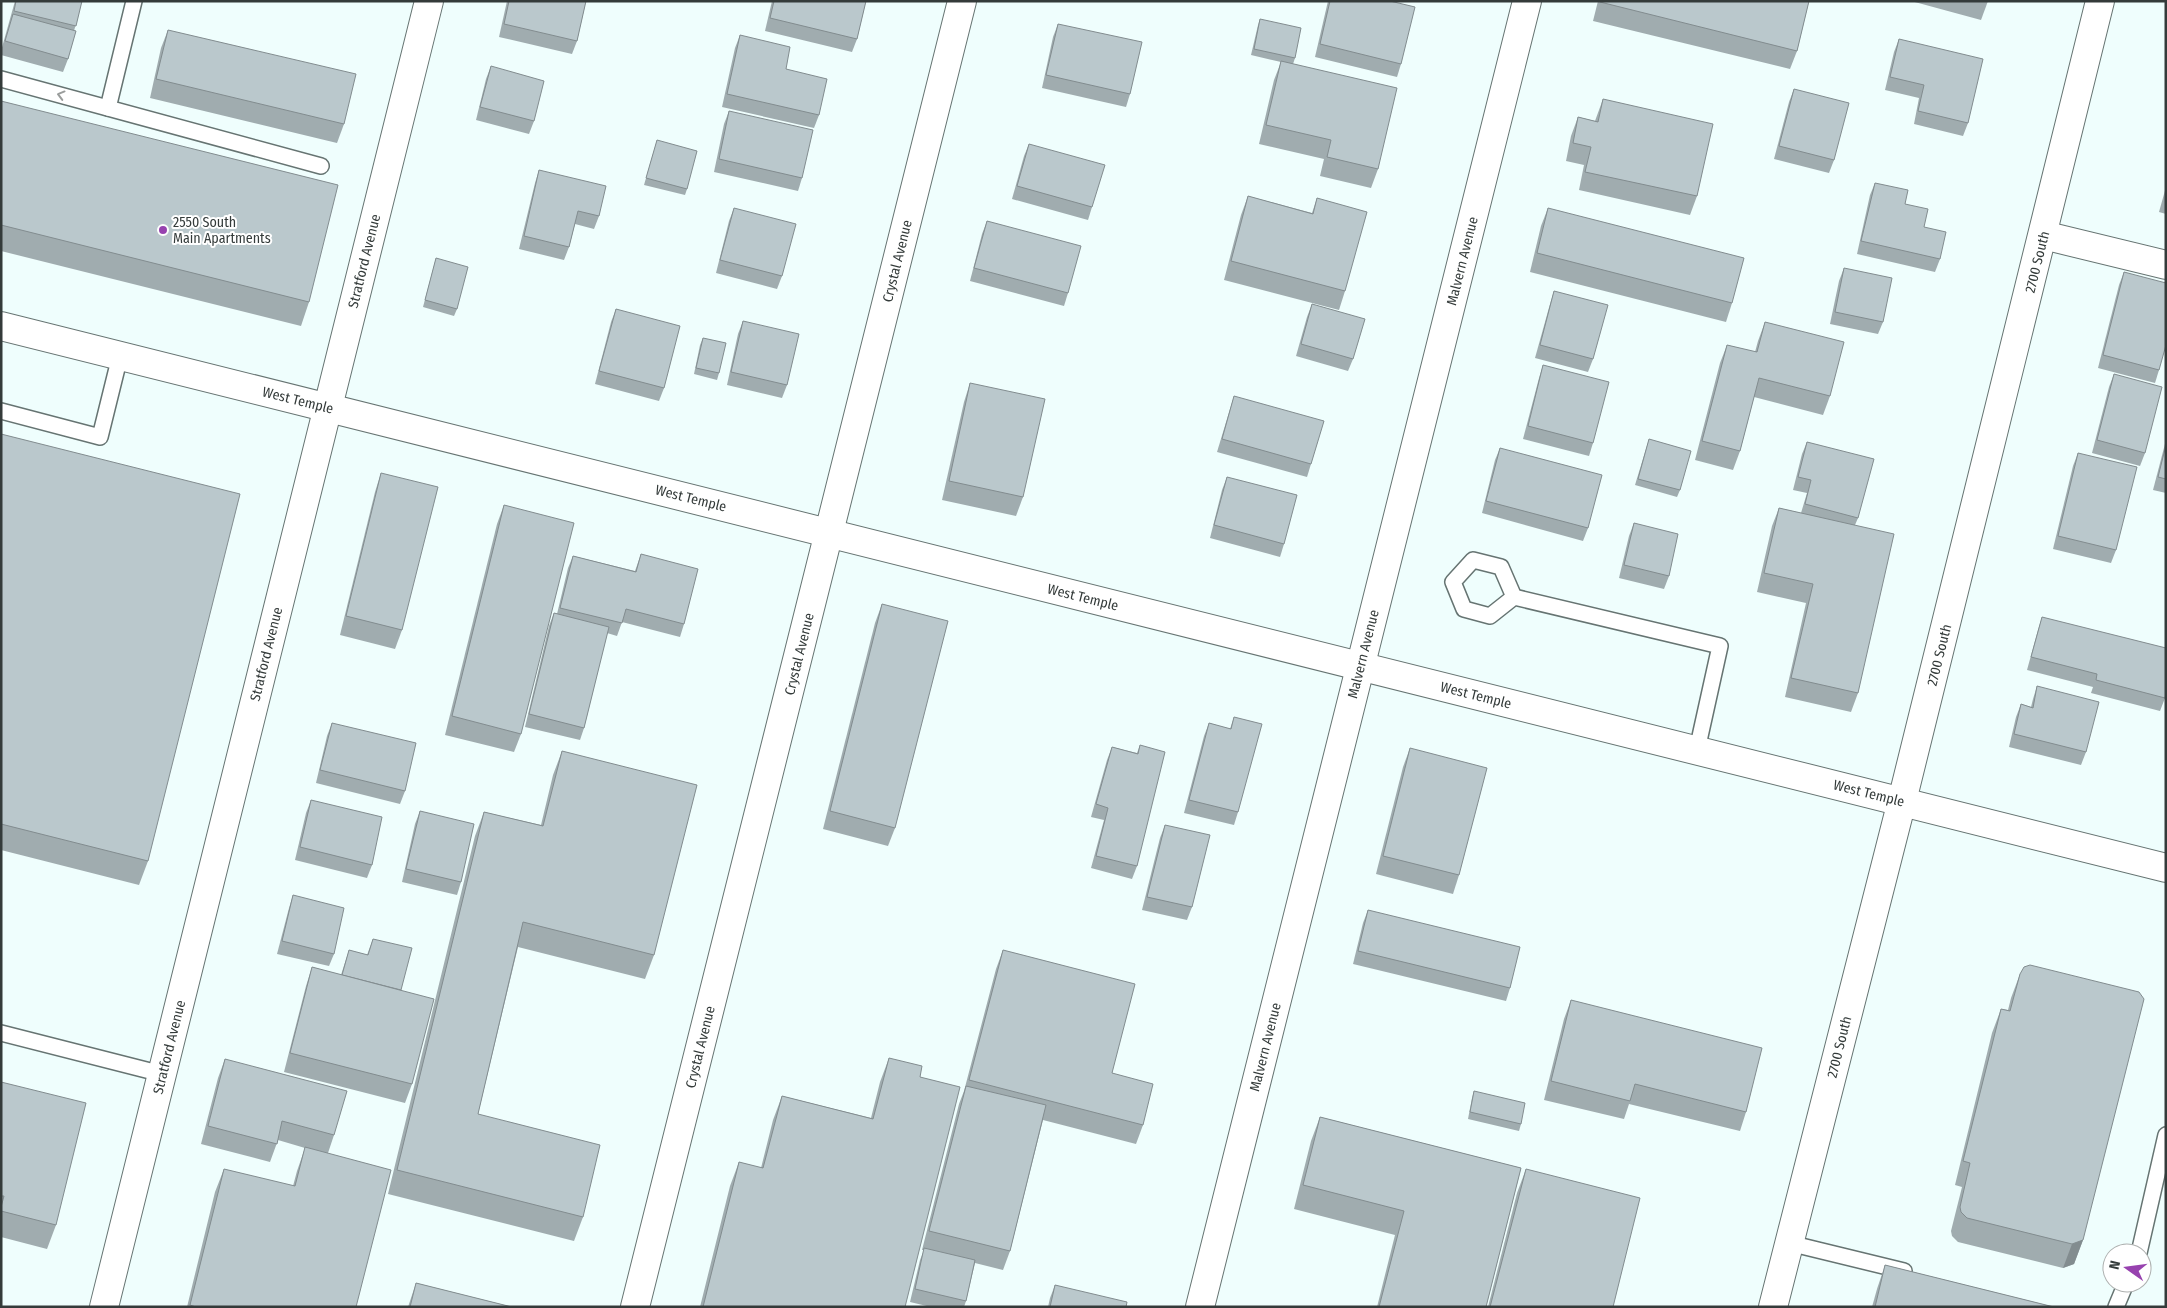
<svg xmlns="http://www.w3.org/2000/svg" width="2167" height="1308" font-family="'Fira Sans Condensed',sans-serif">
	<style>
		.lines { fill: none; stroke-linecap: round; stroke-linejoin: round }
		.service-casing { stroke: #667472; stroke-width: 18 }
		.minor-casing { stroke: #667472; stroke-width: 30 }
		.tertiary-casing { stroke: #667472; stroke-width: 30 }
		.service { stroke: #fff; stroke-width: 15 }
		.minor { stroke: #fff; stroke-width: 28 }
		.tertiary { stroke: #fff; stroke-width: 28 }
		.wall { fill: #a0acaf }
		.shaded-wall { fill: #828c8f }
		.building { fill: #bac8cc; stroke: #828c8f }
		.oneway { stroke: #9a9d9c }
		.poi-dot { fill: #9742af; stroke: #fff; stroke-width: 2 }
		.labels { text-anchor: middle; stroke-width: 4; stroke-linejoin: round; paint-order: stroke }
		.poi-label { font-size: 14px; fill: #343b3a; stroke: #fff; text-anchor: start }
		.street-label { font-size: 14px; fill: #343b3a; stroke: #fff }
	</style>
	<rect width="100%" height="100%" fill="#effefd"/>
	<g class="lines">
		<defs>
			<g id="service">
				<polyline points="1,79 321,166"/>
				<polyline points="108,108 134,1"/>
				<polyline points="1,411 100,437 120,356"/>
				<polyline points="1514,597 1490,616 1464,609 1453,582 1473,560 1501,567 1514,597 1720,646 1697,750"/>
				<polyline points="1,1033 162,1074"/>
				<polyline points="1789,1243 1904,1271"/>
				<polyline points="2139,1253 2166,1135"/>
				<polyline points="2116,1307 2126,1283"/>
			</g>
			<g id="minor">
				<polyline points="2043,235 2166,265"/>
				<polyline points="104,1307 429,1"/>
				<polyline points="635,1307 962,1"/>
				<polyline points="1200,1307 1527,1"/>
			</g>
			<g id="tertiary">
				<polyline points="1,326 2166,868"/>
				<polyline points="1773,1307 1902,801 2100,1"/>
			</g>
		</defs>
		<use href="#service" class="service-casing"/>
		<use href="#minor" class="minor-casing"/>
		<use href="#tertiary" class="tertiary-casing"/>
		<use href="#service" class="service"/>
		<use href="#minor" class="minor"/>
		<use href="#tertiary" class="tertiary"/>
	</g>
	<g class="wall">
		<polygon points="15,1 82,1 74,31 68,59 63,72 1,55 1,51"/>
		<polygon points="507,1 586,1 577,41 572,54 499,37"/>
		<polygon points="772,1 866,1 857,39 852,52 765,31"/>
		<polygon points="1328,1 1390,1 1401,64 1397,77 1315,57"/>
		<polygon points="1598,1 1809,1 1797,51 1790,69 1593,21"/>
		<polygon points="1911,1 1988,1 1981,20"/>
		<polygon points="1260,19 1295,58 1293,64 1378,169 1371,188 1320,176 1324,159 1259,144 1274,80 1281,62 1251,55 1258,25"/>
		<polygon points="1058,24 1130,94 1126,107 1042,88 1053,37"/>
		<polygon points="168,30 344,124 337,143 150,98 161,48"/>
		<polygon points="740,35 786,69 819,115 814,128 722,107 735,48"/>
		<polygon points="1899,39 1968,123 1963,136 1914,124 1919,98 1885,90 1894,52"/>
		<polygon points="491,66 534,121 529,134 476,120 486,79"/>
		<polygon points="1794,89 1834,160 1829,173 1774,159 1789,102"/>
		<polygon points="1603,99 1697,196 1690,215 1579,190 1584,165 1566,161 1571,136 1578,117 1595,121"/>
		<polygon points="1,101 309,302 301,326 1,251"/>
		<polygon points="729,111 802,178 798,191 714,172 724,124"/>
		<polygon points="657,140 687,189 685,195 644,185"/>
		<polygon points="1029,144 1092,207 1088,220 1012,199 1024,156"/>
		<polygon points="539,170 599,216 594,229 575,224 569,247 564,260 519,249 535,183"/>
		<polygon points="1875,183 1905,204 1924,227 1940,259 1935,272 1857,254 1870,195"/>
		<polygon points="2166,187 2166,214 2159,212"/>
		<polygon points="1248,196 1312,213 1317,198 1345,291 1339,310 1224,280 1241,215"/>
		<polygon points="734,208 782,276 777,289 716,273 729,221"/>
		<polygon points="1548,208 1732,303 1726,322 1530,272 1541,226"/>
		<polygon points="987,221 1068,293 1064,306 970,281 982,234"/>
		<polygon points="436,258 457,309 454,316 423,307"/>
		<polygon points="1844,268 1883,322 1878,334 1830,324 1839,281"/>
		<polygon points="2124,272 2159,370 2155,383 2098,368 2119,285"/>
		<polygon points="1554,291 1593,359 1588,372 1535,358 1550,304"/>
		<polygon points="1312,304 1353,359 1348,371 1296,356 1307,317"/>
		<polygon points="616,309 664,388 659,401 595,384 611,322"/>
		<polygon points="743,321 787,385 782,398 727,385 738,334"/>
		<polygon points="1765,322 1830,396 1823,415 1754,397 1740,451 1733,470 1695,460 1720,363 1727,345 1755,352 1758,341"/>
		<polygon points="703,338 719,373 717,380 694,374 700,345"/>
		<polygon points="1543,365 1593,443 1589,456 1523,439 1539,378"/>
		<polygon points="2114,374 2145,453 2140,466 2092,453 2109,387"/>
		<polygon points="970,383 1023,497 1016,516 942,500 964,402"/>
		<polygon points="1234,396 1311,464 1307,477 1217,452 1230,409"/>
		<polygon points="1,434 148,861 139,885 1,850"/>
		<polygon points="1649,439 1680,490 1677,497 1635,485"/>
		<polygon points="2166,440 2166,493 2153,490"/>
		<polygon points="1807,442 1858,518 1855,525 1858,693 1851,712 1785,697 1806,603 1757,592 1772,526 1779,508 1801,513 1807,493 1793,490 1802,454"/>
		<polygon points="1500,448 1588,528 1583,541 1482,513 1495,460"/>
		<polygon points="2078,453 2116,550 2111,563 2053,549 2073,466"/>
		<polygon points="381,473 402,630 395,649 340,635 375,492"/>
		<polygon points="1227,477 1284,544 1280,557 1210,538 1222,490"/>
		<polygon points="504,505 521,734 514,752 445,735 497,524"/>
		<polygon points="1634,523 1669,576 1664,589 1619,578 1629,536"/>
		<polygon points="641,554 684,624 680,637 622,622 617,636 607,633 584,728 580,740 525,727 549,626 554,613 557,614 568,568 573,556 635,571"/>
		<polygon points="882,604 895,828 888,846 823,829 875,623"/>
		<polygon points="2042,617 2165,698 2160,711 2091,693 2093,687 2027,670 2038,630"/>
		<polygon points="2037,686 2086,752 2081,765 2009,747 2016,717 2021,704 2031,707 2033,699"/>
		<polygon points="1234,717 1238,812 1234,825 1184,813 1204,736 1209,723 1230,729"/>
		<polygon points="332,723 405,791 400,804 316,783 327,736"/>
		<polygon points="1140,745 1137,866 1132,879 1091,868 1104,820 1091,817 1107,760 1112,747 1137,753"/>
		<polygon points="1410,748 1459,875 1453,894 1376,874 1403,767"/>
		<polygon points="562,751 654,955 645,979 518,947 478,1114 583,1217 574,1241 388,1194 475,836 484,812 541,825 553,775"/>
		<polygon points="311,800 372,865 367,878 295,860 306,813"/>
		<polygon points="420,811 461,882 457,895 402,882 415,824"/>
		<polygon points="1165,825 1192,907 1187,920 1142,910 1160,838"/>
		<polygon points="293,895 334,954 329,966 277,954 289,908"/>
		<polygon points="1368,910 1510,988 1506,1001 1353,964 1363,923"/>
		<polygon points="373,939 401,990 412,1084 405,1103 284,1072 306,986 312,967 341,975 349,950 367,955"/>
		<polygon points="1003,950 1112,1073 1143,1125 1136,1144 1043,1120 1010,1251 1003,1270 975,1263 966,1301 964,1307 931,1307 910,1302 920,1260 924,1250 922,1250 959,1104 964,1091 996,969"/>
		<polygon points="2020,974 2083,1240 2074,1264 2063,1268 1958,1242 1952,1236 1951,1231 1962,1187 1955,1185 1992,1033 2001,1009 2008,1010 2011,998"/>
		<polygon points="1571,1000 1746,1112 1740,1131 1629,1104 1624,1119 1544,1100 1564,1019"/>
		<polygon points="889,1058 920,1077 905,1307 700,1307 730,1186 739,1162 761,1168 773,1120 782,1096 871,1118 880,1082"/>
		<polygon points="225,1059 334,1135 328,1153 356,1307 187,1307 215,1192 224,1169 293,1186 297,1171 305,1148 278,1140 270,1162 201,1144 218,1078"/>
		<polygon points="1,1082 56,1225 47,1249 1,1237"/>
		<polygon points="1474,1091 1521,1124 1519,1131 1468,1119 1472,1098"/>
		<polygon points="1320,1117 1521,1168 1486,1307 1377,1307 1395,1235 1294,1209 1311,1141"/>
		<polygon points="1526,1169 1613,1307 1488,1307 1517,1193"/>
		<polygon points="1885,1265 2054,1307 1872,1307 1877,1289"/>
		<polygon points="416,1283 512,1307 408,1307"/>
		<polygon points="1055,1285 1126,1307 1048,1307 1050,1298"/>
	</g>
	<polygon class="shaded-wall" points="2083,1240 2074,1264 2063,1268 2072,1244"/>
	<g class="building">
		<polygon points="16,1 82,1 76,26 14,11"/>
		<polygon points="509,1 586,1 577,41 504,24"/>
		<polygon points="774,1 866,1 857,39 770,18"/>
		<polygon points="1330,1 1390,1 1415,7 1401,64 1320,44"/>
		<polygon points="1600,1 1809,1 1797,51 1600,2"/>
		<polygon points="13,14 76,31 68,59 5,41"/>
		<polygon points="1260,19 1301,28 1295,58 1254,49"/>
		<polygon points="1058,24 1142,42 1130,94 1046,75"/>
		<polygon points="168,30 356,74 344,124 156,79"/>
		<polygon points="740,35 790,47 786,69 827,79 819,115 727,94"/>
		<polygon points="1899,39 1983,59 1968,123 1918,111 1924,85 1890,77"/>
		<polygon points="1281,61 1397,88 1378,169 1327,157 1331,140 1266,125"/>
		<polygon points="491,66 544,81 534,121 480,107"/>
		<polygon points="1794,89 1849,103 1834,160 1779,146"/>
		<polygon points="1603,99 1713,124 1697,196 1585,172 1591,147 1573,143 1578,117 1598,122"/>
		<polygon points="1,101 338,185 309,302 1,225"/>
		<polygon points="729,111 813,130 802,178 719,159"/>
		<polygon points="657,140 697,151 687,189 646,178"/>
		<polygon points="1029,144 1105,165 1092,207 1017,186"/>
		<polygon points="539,170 606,186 599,216 578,211 569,247 524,236"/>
		<polygon points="1875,183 1908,190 1905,204 1928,209 1924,227 1946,232 1940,259 1861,241"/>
		<polygon points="1248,196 1313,214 1317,198 1367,212 1345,291 1231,261"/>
		<polygon points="734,208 796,224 782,276 720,260"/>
		<polygon points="1548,208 1744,258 1732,303 1537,253"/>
		<polygon points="987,221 1081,246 1068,293 974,268"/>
		<polygon points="436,258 468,267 457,309 425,300"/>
		<polygon points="1844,268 1892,278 1883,322 1835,312"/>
		<polygon points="2124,272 2166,283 2166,345 2159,370 2103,355"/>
		<polygon points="1554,291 1608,305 1593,359 1540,345"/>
		<polygon points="1312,304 1365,319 1353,359 1301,344"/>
		<polygon points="616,309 680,326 664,388 599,371"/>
		<polygon points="743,321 799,334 787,385 731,372"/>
		<polygon points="1765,322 1844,342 1830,396 1759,378 1740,451 1702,441 1727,345 1757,352"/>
		<polygon points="703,338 726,343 719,373 696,368"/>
		<polygon points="1543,365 1609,382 1593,443 1528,426"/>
		<polygon points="2114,374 2162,387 2145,453 2097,440"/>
		<polygon points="970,383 1045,399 1023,497 949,481"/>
		<polygon points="1234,396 1324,421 1311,464 1222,439"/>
		<polygon points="1,434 240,494 148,861 1,824"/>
		<polygon points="1649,439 1691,451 1680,490 1638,479"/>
		<polygon points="1807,442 1874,459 1858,518 1805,504 1811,480 1798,477"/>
		<polygon points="2166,445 2166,479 2158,477"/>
		<polygon points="1500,448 1602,475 1588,528 1486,501"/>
		<polygon points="2078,453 2137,467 2116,550 2058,536"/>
		<polygon points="381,473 438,487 402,630 346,616"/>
		<polygon points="1227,477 1297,495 1284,544 1214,525"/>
		<polygon points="504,505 574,523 521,734 452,716"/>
		<polygon points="1779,508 1894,534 1858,693 1791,678 1813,584 1764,573"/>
		<polygon points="1634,523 1678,534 1669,576 1624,565"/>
		<polygon points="641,554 698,569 684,624 626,609 622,623 560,608 573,556 636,572"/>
		<polygon points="882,604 948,621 895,828 830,811"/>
		<polygon points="554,613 609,627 584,728 529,714"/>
		<polygon points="2042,617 2166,648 2166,694 2165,698 2096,680 2097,674 2031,657"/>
		<polygon points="2037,686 2099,702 2086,752 2014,734 2021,704 2033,708"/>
		<polygon points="1234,717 1262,724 1238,812 1189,800 1209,723 1231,729"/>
		<polygon points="332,723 416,743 405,791 320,770"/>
		<polygon points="1140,745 1165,752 1137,866 1096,856 1108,808 1096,804 1112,747 1138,754"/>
		<polygon points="1410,748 1487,768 1459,875 1383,856"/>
		<polygon points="562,751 697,785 654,955 523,922 478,1114 600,1145 583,1217 397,1170 484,812 543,826"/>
		<polygon points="311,800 382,817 372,865 300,847"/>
		<polygon points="420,811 474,824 461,882 406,869"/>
		<polygon points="1165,825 1210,835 1192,907 1147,897"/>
		<polygon points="293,895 344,908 334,954 282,941"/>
		<polygon points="1368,910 1520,947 1510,988 1358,951"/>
		<polygon points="373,939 412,948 401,990 342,975 349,950 368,955"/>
		<polygon points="1003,950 1135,984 1112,1073 1153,1084 1143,1125 969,1080"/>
		<polygon points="2030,965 2139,992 2144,999 2083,1240 2072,1244 1967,1218 1961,1212 1960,1207 1970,1163 1963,1161 2001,1009 2010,1011 2020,974 2024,967"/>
		<polygon points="312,967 434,999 412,1084 290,1053"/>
		<polygon points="1571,1000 1762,1048 1746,1112 1635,1084 1630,1101 1551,1081"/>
		<polygon points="889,1058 922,1066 920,1077 960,1087 905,1307 703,1307 739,1162 763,1168 782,1096 873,1119"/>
		<polygon points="225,1059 347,1091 334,1135 282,1121 277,1144 208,1126"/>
		<polygon points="1,1082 86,1103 56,1225 1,1211 1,1207 4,1196 1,1196"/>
		<polygon points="966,1086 1046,1105 1010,1251 929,1231"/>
		<polygon points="1474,1091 1525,1103 1521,1124 1470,1112"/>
		<polygon points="1320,1117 1521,1168 1486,1307 1379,1307 1404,1211 1303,1185"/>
		<polygon points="305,1147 391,1170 356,1307 196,1307 190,1305 224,1169 295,1186"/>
		<polygon points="1526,1169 1640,1198 1613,1307 1490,1307"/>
		<polygon points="924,1248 975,1260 966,1301 915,1289"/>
		<polygon points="1885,1265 2054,1307 1875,1307"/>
		<polygon points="416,1283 512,1307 410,1307"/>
		<polygon points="1055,1285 1127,1302 1126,1307 1050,1307"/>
	</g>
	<defs><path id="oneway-chevron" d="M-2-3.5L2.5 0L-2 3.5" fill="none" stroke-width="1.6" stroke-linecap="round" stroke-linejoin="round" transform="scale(1.25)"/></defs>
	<use class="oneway" href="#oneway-chevron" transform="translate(61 95) rotate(-165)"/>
	<circle class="poi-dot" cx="163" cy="230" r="5"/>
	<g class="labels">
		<g class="poi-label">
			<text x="173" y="227">2550 South<tspan x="173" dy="16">Main Apartments</tspan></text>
		</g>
		<g class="street-label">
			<text transform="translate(364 261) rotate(-76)" y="5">Stratford Avenue</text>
			<text transform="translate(897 261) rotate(-76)" y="5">Crystal Avenue</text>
			<text transform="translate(1462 261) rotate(-76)" y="5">Malvern Avenue</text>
			<text transform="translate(2037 262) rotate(-76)" y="5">2700 South</text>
			<text transform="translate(298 400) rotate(14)" y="5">West Temple</text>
			<text transform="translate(691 498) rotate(14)" y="5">West Temple</text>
			<text transform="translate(1083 597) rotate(14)" y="5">West Temple</text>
			<text transform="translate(266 654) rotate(-76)" y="5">Stratford Avenue</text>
			<text transform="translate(799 654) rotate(-76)" y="5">Crystal Avenue</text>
			<text transform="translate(1363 654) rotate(-76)" y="5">Malvern Avenue</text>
			<text transform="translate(1939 655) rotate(-76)" y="5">2700 South</text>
			<text transform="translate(1476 695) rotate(14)" y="5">West Temple</text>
			<text transform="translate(1869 793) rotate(14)" y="5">West Temple</text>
			<text transform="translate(169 1047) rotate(-76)" y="5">Stratford Avenue</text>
			<text transform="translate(700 1047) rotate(-76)" y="5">Crystal Avenue</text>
			<text transform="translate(1265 1047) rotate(-76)" y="5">Malvern Avenue</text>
			<text transform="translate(1839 1047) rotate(-76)" y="5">2700 South</text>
		</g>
	</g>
	<rect width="2167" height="1308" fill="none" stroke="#343b3a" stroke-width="5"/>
	<g transform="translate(2127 1268) rotate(284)"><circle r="24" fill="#ffffff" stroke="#aeb1b0"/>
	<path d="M0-4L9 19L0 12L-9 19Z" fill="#9742af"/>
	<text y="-8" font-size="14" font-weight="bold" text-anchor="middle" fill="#343b3a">N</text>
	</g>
</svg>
